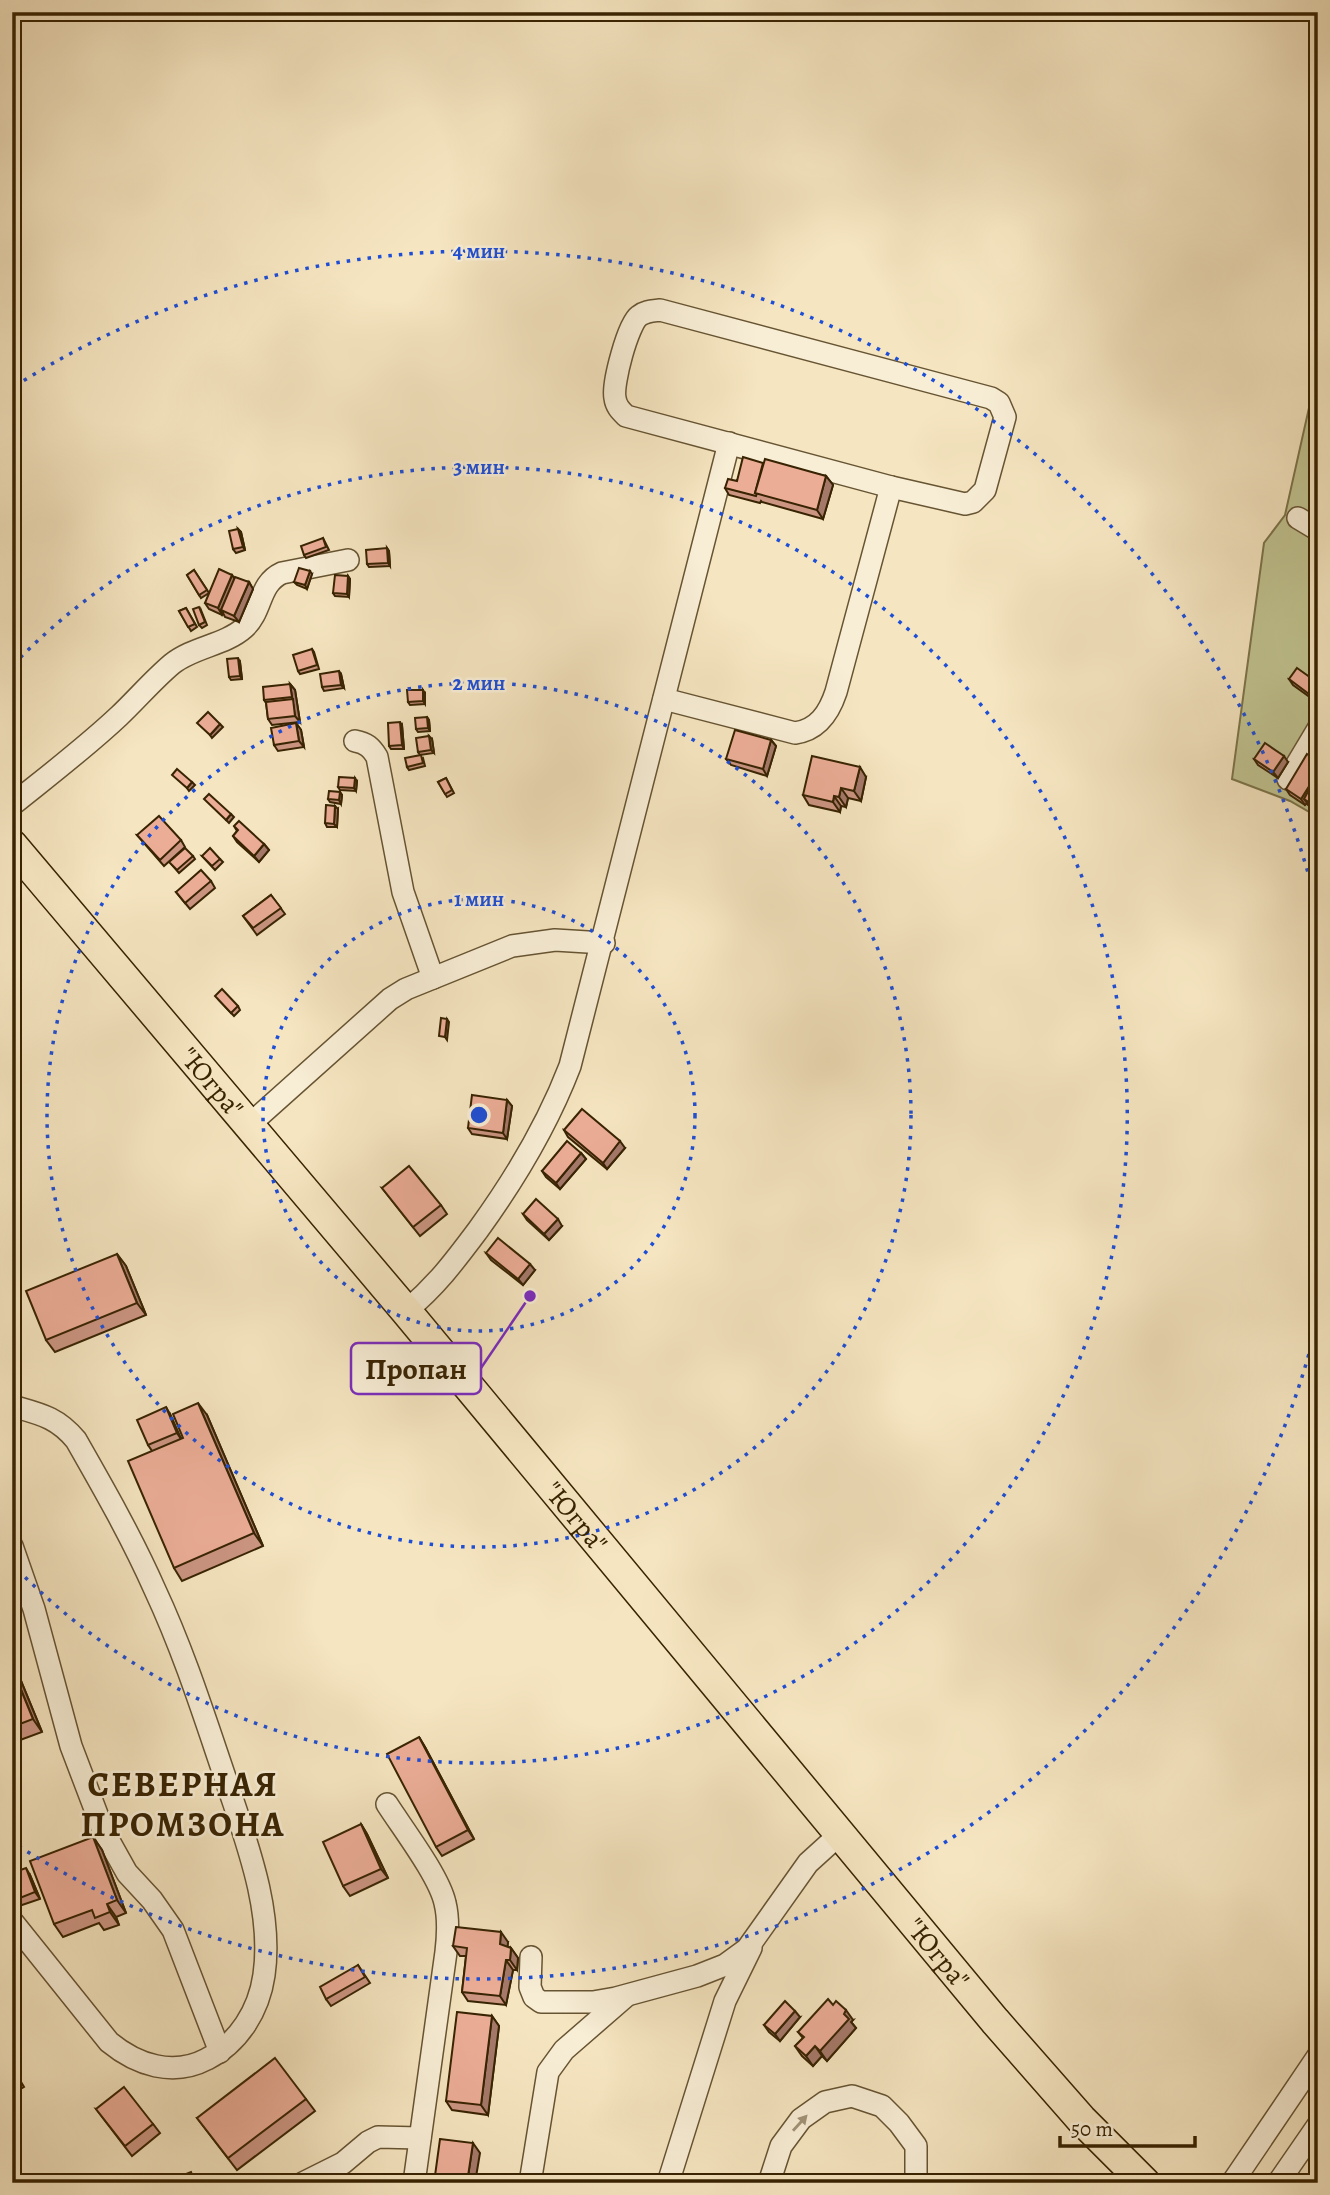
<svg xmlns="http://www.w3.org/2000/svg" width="1330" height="2195" font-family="Alegreya,serif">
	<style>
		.green { fill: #c0c390; stroke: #7c7349; stroke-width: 2 }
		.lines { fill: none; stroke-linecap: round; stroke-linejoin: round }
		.minor-casing { stroke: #675432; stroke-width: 24 }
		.highway-casing { stroke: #382302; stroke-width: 33 }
		.minor { stroke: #f8eed6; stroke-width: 21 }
		.highway { stroke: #f5e5c0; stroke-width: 30 }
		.wall { fill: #cb9582; stroke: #382302; stroke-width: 2 }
		.shaded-wall { fill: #a5796a; stroke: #382302; stroke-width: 2 }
		.building { fill: #ecad97; stroke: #382302; stroke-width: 2 }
		.oneway { fill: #a29377 }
		.ring { fill: none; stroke: #1d4ed8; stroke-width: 3.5; stroke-dasharray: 3.5 7 }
		.labels { text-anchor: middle; stroke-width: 5; stroke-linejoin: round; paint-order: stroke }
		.street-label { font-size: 28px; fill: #382302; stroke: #f8eed6 }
		.district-label { font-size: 35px; font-weight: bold; letter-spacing: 2px; fill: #382302; stroke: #f8eed6 }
		.centre { fill: #1d4ed8; stroke: #f8eed6; stroke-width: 3.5 }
		.ring-label { font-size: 21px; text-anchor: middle; font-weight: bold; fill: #1d4ed8; stroke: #f8eed6; stroke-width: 5; stroke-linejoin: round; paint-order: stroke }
		.leader { fill: none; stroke: #7b2cbf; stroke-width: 2.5 }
		.callout-dot { fill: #7b2cbf; stroke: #f8eed6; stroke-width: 2.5 }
		.callout { fill: #f8eed6; stroke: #7b2cbf; stroke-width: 2.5 }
		.callout-label { font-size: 30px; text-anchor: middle; font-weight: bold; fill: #382302 }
	</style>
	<rect width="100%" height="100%" fill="#f5e5c0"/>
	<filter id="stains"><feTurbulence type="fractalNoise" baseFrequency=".00286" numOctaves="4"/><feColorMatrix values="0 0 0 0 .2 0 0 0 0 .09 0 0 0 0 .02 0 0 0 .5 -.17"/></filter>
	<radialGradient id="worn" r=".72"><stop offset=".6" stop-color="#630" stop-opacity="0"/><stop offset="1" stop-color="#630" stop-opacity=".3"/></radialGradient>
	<polygon class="green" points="1318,379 1318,817 1290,801 1232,779 1264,543 1285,515 1315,381"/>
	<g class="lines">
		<defs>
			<g id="minor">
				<path d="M 660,310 L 991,398 L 999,403 L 1005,417 L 985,490 L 973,502 L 965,504 L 891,487 L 626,416 C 620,410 616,406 615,398 C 612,384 628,324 639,316 C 645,311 653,311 660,310 Z"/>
				<polyline points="1298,518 1318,530"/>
				<path d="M 664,699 L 795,733 C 818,730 829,713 836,692 L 891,487"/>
				<path d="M 355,741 C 366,743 371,747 377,757 L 403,892 L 433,978"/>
				<polyline points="1288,779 1318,729"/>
				<path d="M 12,805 C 48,776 85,748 119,716 C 137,699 153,680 172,664 C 193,647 225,645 244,628 C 263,611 258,584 282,573 L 348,560"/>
				<polyline points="249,1125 390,999 406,989 512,946 555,940 604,943"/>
				<path d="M 406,1311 C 437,1285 454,1262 478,1230 C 515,1179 547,1126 570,1066 L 729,443"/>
				<path d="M 12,1406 C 40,1414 57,1417 76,1440 C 104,1489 132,1538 155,1590 C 185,1654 206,1722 229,1789 C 248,1846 273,1913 264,1975 C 259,2010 239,2043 207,2059 C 173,2077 137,2065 109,2042 L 12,1921"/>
				<polyline points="12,1546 34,1609 71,1746 103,1830 127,1873 152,1900 173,1930 220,2052"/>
				<path d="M 387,1804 C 403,1829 439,1876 445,1903 C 449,1919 448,1935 446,1952 L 414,2183"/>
				<polyline points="531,1957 530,1987 534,1997 541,2002 593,2002 616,1998 697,1976 725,1965 747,1949 808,1863 840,1834"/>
				<polyline points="303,2183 343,2163 368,2142 378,2137 420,2138"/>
				<polyline points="530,2183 548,2072 564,2050 625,1997"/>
				<polyline points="668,2183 725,2001 751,1948"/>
				<polyline points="769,2183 781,2146 801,2119 825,2102 852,2096 882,2106 899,2123 916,2146 916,2183"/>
				<polyline points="1232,2183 1318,2056"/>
				<polyline points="1278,2183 1318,2125"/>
			</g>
			<g id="highway">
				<path id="s1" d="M 12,845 L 406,1311 L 995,2021 L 1081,2119 L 1145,2183"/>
			</g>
		</defs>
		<use href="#minor" class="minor-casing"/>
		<use href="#highway" class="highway-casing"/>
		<use href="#minor" class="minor"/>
		<use href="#highway" class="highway"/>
	</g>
	<g class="wall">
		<polygon points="763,463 826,476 833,485 823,519 762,502 761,501 760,503 729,495 725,488"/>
		<polygon points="238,529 241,532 245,550 236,553 233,549"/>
		<polygon points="323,538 329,550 306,558 304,555"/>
		<polygon points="387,548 389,551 390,566 369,567 367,564"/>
		<polygon points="194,570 209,593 201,598 187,575"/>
		<polygon points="312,574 307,589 297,585 294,582"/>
		<polygon points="232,575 235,579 249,582 253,589 239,622 225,617 223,613 222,615 209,609 205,603"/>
		<polygon points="348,576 350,579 349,597 335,596 333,593"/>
		<polygon points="186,608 197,627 191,631 179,611"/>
		<polygon points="201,610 207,625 202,628 199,625"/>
		<polygon points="312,649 314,652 319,669 300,674 298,671"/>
		<polygon points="240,662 242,679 231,680 229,677"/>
		<polygon points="341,674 344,688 324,691 322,687"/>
		<polygon points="1289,679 1318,683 1318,703 1293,685"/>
		<polygon points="290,684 295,690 300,722 272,725 268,719 266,703 264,700"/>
		<polygon points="425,693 425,704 410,705 408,702"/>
		<polygon points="427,717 429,720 430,731 418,732 416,729"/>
		<polygon points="296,723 301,730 304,747 278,751 274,745"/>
		<polygon points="402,725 404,749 391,749 389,746"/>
		<polygon points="432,739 434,753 420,755 418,752"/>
		<polygon points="771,740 776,746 767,776 731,765 726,759"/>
		<polygon points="423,758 425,766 409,770 407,767"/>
		<polygon points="1254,759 1288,762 1278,778 1258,765"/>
		<polygon points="866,777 861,801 848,798 846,807 841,806 840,812 809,805 803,795"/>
		<polygon points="446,778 454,793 447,797 438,782"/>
		<polygon points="357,781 356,791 340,790 338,787"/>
		<polygon points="1286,789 1315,789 1318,790 1318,811 1308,805 1307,803 1305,805 1290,795"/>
		<polygon points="340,792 342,795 341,804 330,802 328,799"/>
		<polygon points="338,809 337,827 327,827 325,823"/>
		<polygon points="234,826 264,844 269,850 259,862 237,842 233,836 237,831"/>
		<polygon points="137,835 181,840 185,847 164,866"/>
		<polygon points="193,856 195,859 179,873 172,865"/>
		<polygon points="202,856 220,859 223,862 215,870"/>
		<polygon points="211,881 215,888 190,909 176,892"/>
		<polygon points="271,895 285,914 257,935 243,916"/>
		<polygon points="218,999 238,1006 240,1010 234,1016"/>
		<polygon points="507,1100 512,1106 507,1139 472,1134 468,1128"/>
		<polygon points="564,1130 625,1148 607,1169 568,1137"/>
		<polygon points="581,1153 586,1159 560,1189 546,1177 542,1171"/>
		<polygon points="382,1188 441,1205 447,1214 420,1236"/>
		<polygon points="523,1214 562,1226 549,1240 527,1220"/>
		<polygon points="486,1253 535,1270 523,1285 491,1260"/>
		<polygon points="117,1254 126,1266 146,1315 55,1352 46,1340"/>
		<polygon points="170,1414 181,1439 207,1415 263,1546 182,1581 174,1568 152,1451 148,1445"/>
		<polygon points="12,1659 42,1732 12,1743"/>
		<polygon points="419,1737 425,1747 474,1839 442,1856 436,1847"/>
		<polygon points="361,1824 367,1834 388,1878 350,1896 343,1886"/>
		<polygon points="93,1837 102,1850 126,1913 116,1917 119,1925 104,1930 99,1923 63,1937 54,1924"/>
		<polygon points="30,1875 40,1899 19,1906 15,1900"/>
		<polygon points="508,1942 507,1946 511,1948 518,1958 517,1970 513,1970 506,2005 468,2001 462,1992 466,1956 460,1956 453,1946"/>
		<polygon points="358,1965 370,1983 331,2006 326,1999"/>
		<polygon points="492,2016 499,2026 488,2115 452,2110 446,2101"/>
		<polygon points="800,2017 780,2041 769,2032 764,2025"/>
		<polygon points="853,2020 851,2022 856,2028 827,2061 822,2056 813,2066 802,2056 795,2046 803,2038 798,2032"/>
		<polygon points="12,2067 24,2087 12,2094"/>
		<polygon points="306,2099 315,2111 237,2170 197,2118"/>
		<polygon points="96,2109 153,2124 160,2133 132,2156"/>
	</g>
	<g class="shaded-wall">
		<polygon points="826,476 833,485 823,519 817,510"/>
		<polygon points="238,529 241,532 245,550 243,547"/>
		<polygon points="387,548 389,551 390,566 388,563"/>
		<polygon points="310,571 312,574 307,589 305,585"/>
		<polygon points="232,575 236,581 221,610 223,613 222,615 218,608"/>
		<polygon points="348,576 350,579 349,597 347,594"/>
		<polygon points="249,582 253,589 239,622 234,616"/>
		<polygon points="238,658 240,662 242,679 240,676"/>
		<polygon points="339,671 341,674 344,688 341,685"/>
		<polygon points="290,684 295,690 300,722 295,716"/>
		<polygon points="423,690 425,693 425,704 423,701"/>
		<polygon points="427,717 429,720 430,731 428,728"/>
		<polygon points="400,722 402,725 404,749 402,745"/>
		<polygon points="296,723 301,730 304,747 299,741"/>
		<polygon points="220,724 223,727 212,738 210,735"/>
		<polygon points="429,736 432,739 434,753 431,750"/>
		<polygon points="771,740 776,746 767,776 763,769"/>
		<polygon points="1284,756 1288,762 1278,778 1273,772"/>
		<polygon points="860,767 866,777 861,801 854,791"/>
		<polygon points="1318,772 1318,785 1308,801 1304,799 1307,803 1305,805 1301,799"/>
		<polygon points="355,778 357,781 356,791 354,788"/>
		<polygon points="192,782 195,785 189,791 187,788"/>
		<polygon points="841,788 848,798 846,807 839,797"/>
		<polygon points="340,792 342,795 341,804 339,800"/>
		<polygon points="834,796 841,806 840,812 833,802"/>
		<polygon points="335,806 338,809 337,827 334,824"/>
		<polygon points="231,814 234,817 229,823 226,820"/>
		<polygon points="264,844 269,850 259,862 254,856"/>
		<polygon points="447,1019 449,1022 447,1040 445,1037"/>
		<polygon points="507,1100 512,1106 507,1139 503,1133"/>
		<polygon points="620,1141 625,1148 607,1169 603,1163"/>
		<polygon points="581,1153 586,1159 560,1189 556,1183"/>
		<polygon points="558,1219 562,1226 549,1240 544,1234"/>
		<polygon points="117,1254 126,1266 146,1315 137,1303"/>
		<polygon points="530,1264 535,1270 523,1285 518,1279"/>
		<polygon points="198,1403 207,1415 263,1546 254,1533"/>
		<polygon points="166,1407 170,1414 181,1439 177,1433"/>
		<polygon points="12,1659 42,1732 33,1719 12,1668"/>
		<polygon points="419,1737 425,1747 474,1839 468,1830"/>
		<polygon points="361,1824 367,1834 388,1878 381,1869"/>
		<polygon points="93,1837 102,1850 126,1913 117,1900"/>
		<polygon points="26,1868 30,1875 40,1899 35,1892"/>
		<polygon points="107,1904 116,1917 119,1925 110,1912"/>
		<polygon points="501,1932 508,1942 507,1953 500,1944"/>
		<polygon points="511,1948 518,1958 517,1970 510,1960"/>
		<polygon points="506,1960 513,1970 506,2005 500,1996"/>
		<polygon points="846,2010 853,2020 851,2022 856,2028 827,2061 820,2051"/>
		<polygon points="795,2011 800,2017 780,2041 775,2034"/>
		<polygon points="492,2016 499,2026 488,2115 481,2105"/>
		<polygon points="815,2046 822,2056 813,2066 806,2056"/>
		<polygon points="473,2143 480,2153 475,2183 467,2183"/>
	</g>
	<g class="building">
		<polygon points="743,457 763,463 755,493 757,493 756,496 725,488 728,479 737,481"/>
		<polygon points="765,459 826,476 817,510 755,493"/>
		<polygon points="1318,501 1318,514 1311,510"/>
		<polygon points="238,529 243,547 233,549 229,531"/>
		<polygon points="323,538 326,547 304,555 301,546"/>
		<polygon points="387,548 388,563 367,564 366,550"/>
		<polygon points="299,568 310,571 305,585 294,582"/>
		<polygon points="219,569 232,575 218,608 205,603"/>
		<polygon points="194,570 207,590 199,595 187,575"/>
		<polygon points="335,575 348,576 347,594 333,593"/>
		<polygon points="235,577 249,582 234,616 221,610"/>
		<polygon points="199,607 205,622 199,625 193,609"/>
		<polygon points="186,608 195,624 188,627 179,611"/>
		<polygon points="312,649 317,665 298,671 293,655"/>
		<polygon points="238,658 240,676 229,677 227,659"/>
		<polygon points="1297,668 1318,683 1317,700 1289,679"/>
		<polygon points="339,671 341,685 322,687 320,674"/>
		<polygon points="290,684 292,697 264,700 263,687"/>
		<polygon points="407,690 423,690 423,701 408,702"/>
		<polygon points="293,699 295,716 268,719 266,702"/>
		<polygon points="208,712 220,724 210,735 197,723"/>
		<polygon points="427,717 428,728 416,729 415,718"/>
		<polygon points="400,722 402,745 389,746 388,723"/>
		<polygon points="296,723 299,741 274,745 271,728"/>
		<polygon points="735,730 771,740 763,769 726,759"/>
		<polygon points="429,736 431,750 418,752 416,738"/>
		<polygon points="1265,743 1284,756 1273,772 1254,759"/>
		<polygon points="1307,754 1318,761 1318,772 1301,799 1286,789"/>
		<polygon points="421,755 423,763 407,767 405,758"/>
		<polygon points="812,756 860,767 854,791 841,788 839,797 834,796 833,802 803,795"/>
		<polygon points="177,769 192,782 187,788 172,775"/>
		<polygon points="339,777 355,778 354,788 338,787"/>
		<polygon points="446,778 452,790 445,794 438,782"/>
		<polygon points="1311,786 1318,790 1318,808 1304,799"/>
		<polygon points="329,791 340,792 339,800 328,799"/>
		<polygon points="209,794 231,814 226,820 204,799"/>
		<polygon points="326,805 335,806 334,824 325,823"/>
		<polygon points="159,816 181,840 160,860 137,835"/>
		<polygon points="239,821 264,844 254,856 233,836 238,830 234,826"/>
		<polygon points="185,848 193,856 177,870 169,862"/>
		<polygon points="210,848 220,859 212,866 202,856"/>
		<polygon points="201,870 211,881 185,903 176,892"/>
		<polygon points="271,895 281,908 253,928 243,916"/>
		<polygon points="222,989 238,1006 231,1013 215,996"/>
		<polygon points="441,1018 447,1019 445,1037 439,1036"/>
		<polygon points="472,1095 507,1100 503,1133 468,1128"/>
		<polygon points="582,1109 620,1141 603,1163 564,1130"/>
		<polygon points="567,1141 581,1153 556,1183 542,1171"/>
		<polygon points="409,1166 441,1205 413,1227 382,1188"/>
		<polygon points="536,1199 558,1219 544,1234 523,1214"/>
		<polygon points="498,1238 530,1264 518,1279 486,1253"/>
		<polygon points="117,1254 137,1303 46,1340 26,1291"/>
		<polygon points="198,1403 254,1533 174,1568 128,1461 183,1438 173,1414"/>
		<polygon points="166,1407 177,1433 148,1445 137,1420"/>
		<polygon points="12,1668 33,1719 12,1727"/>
		<polygon points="419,1737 468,1830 436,1847 387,1754"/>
		<polygon points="361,1824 381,1869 343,1886 323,1842"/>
		<polygon points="93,1837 117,1900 107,1904 110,1912 95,1918 92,1910 54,1924 30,1861"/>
		<polygon points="26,1868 35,1892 15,1900 12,1892 12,1873"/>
		<polygon points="456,1927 501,1932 500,1944 511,1948 510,1960 506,1960 500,1996 462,1992 467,1948 453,1946"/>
		<polygon points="358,1965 365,1977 326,1999 320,1987"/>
		<polygon points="828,1999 833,2005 836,2001 846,2010 844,2014 849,2019 820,2051 815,2046 806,2056 795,2046 804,2037 798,2032"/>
		<polygon points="785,2001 795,2011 775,2034 764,2025"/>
		<polygon points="457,2012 492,2016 481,2105 446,2101"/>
		<polygon points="275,2058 306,2099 228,2158 197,2118"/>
		<polygon points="12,2069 17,2078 12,2081"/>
		<polygon points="124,2087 153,2124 125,2146 96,2109"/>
		<polygon points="440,2139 473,2143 467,2183 434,2183"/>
		<polygon points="191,2172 195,2183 175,2183 173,2179"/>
		<polygon points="144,2175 147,2183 128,2183"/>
	</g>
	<defs><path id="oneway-solid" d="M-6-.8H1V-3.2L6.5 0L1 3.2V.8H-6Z" transform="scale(1.75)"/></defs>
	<use class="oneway" href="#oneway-solid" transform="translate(800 2123) rotate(-48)"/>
	<g class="ring">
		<circle cx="479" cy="1115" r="216"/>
		<circle cx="479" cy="1115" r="432"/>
		<path d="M13 665A648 648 0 1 1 13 1565"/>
		<path d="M1317 1324A864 864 0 0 1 15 1844M15 386A864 864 0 0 1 1317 906"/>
	</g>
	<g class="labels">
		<g class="street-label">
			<text dy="10" stroke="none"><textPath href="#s1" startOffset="310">"Югра"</textPath></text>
			<text dy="10" stroke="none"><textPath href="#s1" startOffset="877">"Югра"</textPath></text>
			<text dy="10" stroke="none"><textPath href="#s1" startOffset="1444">"Югра"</textPath></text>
		</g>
		<g class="district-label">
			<text x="183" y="1796">СЕВЕРНАЯ<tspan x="183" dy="40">ПРОМЗОНА</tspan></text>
		</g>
	</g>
	<circle cx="479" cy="1115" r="10" class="centre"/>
	<g class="ring-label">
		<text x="479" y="258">4 мин</text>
		<text x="479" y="474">3 мин</text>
		<text x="479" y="690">2 мин</text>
		<text x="479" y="906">1 мин</text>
	</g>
	<path class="leader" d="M530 1296L481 1368"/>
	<circle class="callout-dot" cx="530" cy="1296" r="7"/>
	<rect class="callout" x="351" y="1343" width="130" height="51" rx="7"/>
	<g class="callout-label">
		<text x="416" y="1379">Пропан</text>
	</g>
	<rect width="1330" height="2195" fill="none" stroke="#f5e5c0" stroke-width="42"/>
	<rect x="14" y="14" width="1302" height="2167" fill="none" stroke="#382302" stroke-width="3.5"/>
	<rect x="21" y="21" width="1288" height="2153" fill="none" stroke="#382302" stroke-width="2"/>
	<path d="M1060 2136v10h135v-10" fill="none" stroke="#382302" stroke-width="3.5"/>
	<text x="1071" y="2136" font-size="21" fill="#382302" stroke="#f8eed6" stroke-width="5" paint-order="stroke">50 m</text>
	<rect width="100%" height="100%" filter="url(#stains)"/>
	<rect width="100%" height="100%" fill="url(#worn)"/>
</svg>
